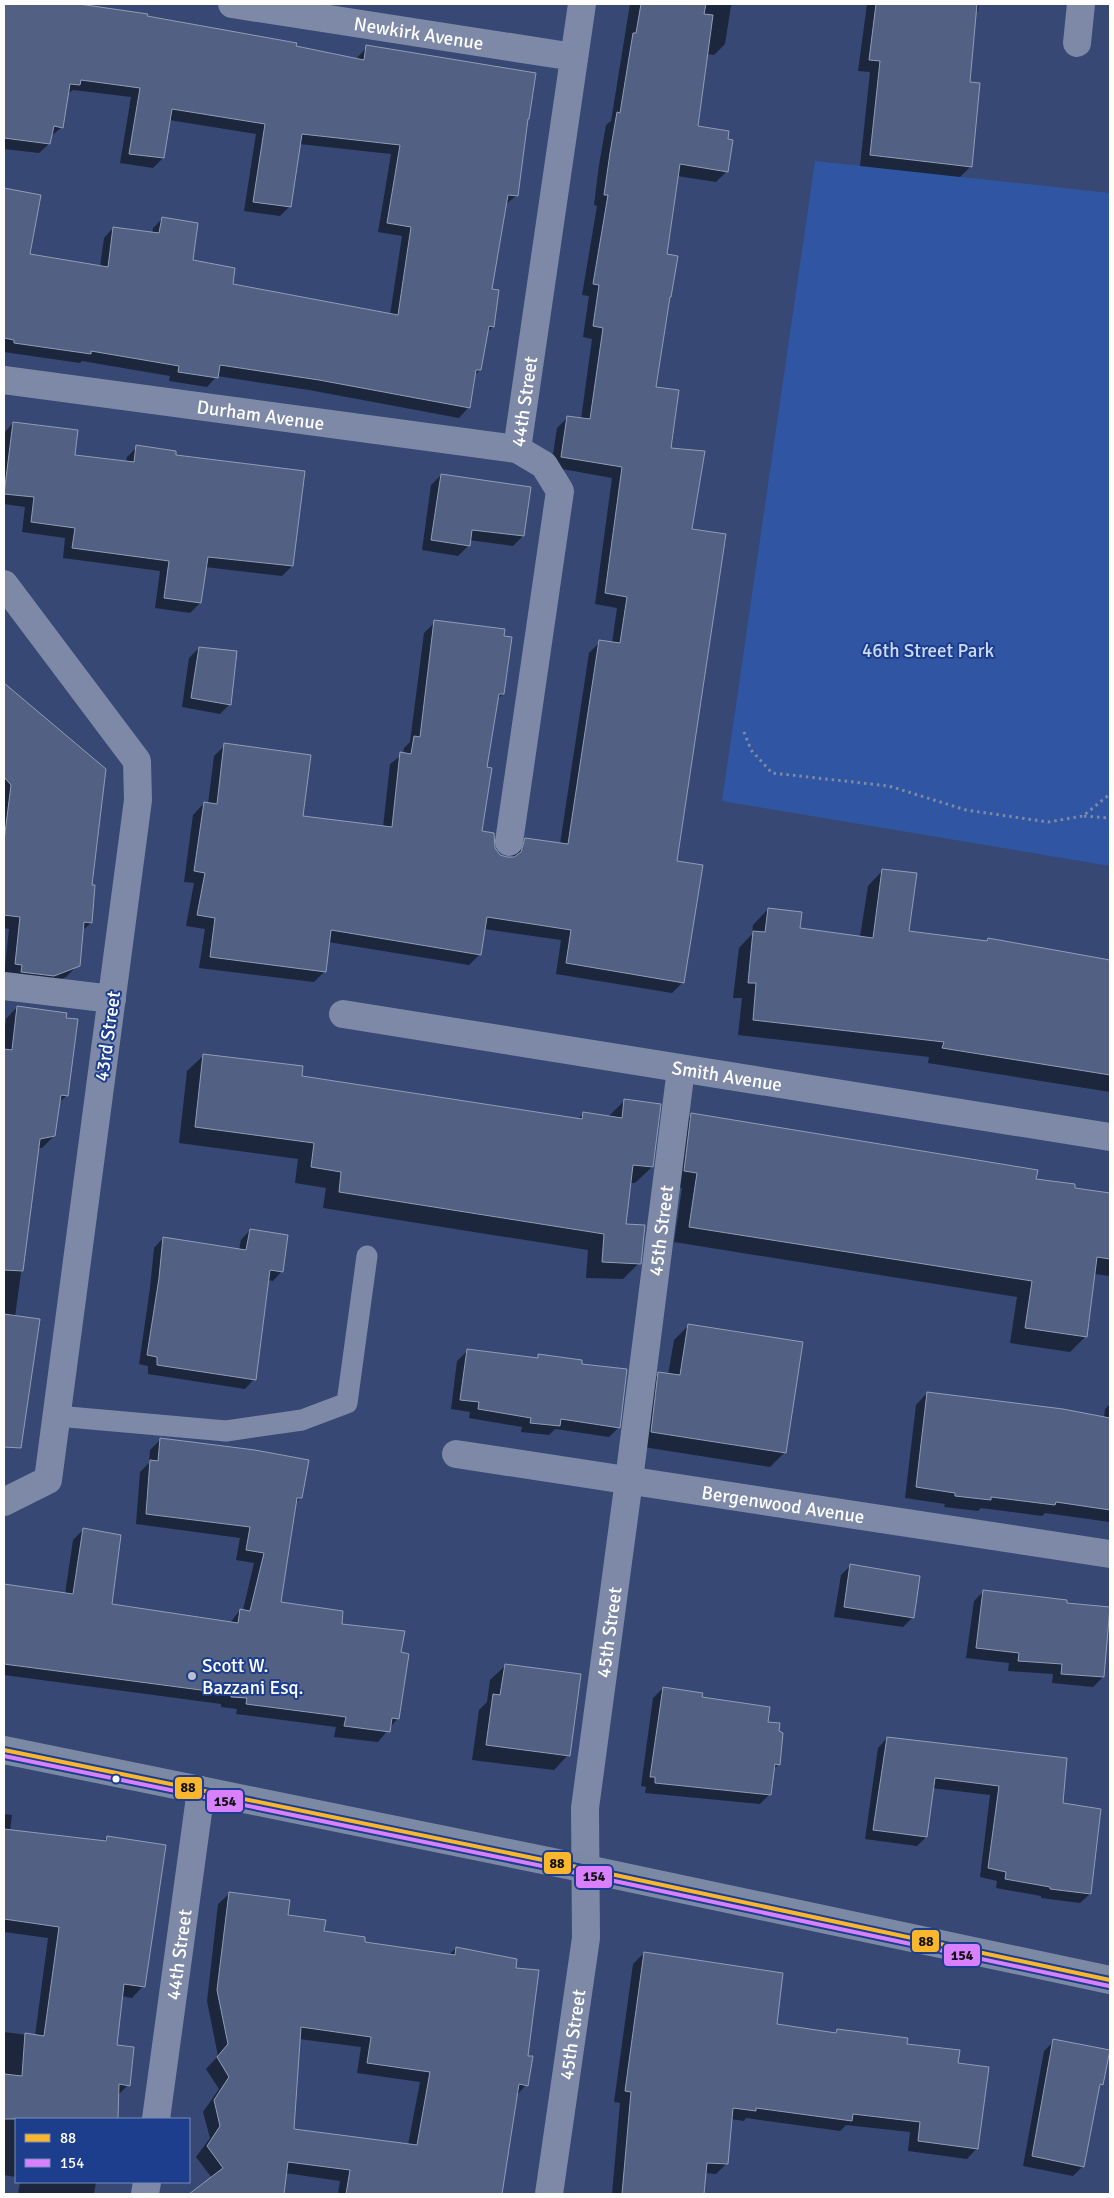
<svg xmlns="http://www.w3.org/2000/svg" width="1114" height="2198" font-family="Signika,sans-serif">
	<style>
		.green { fill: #3055a3 }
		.shadow { fill: #0007; fill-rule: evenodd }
		.building { fill: #526183; stroke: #919cb6; fill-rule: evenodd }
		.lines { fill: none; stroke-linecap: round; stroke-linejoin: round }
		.path { stroke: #7d89a7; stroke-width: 3; stroke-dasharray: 2.5 4; stroke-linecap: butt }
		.service { stroke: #7d89a7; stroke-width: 21 }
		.minor { stroke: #7d89a7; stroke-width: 28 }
		.primary { stroke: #7c89a5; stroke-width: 28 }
		.bus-1-casing { stroke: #1c3e8d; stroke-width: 8 }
		.bus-2-casing { stroke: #1c3e8d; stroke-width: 8 }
		.bus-1 { stroke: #fab62d; stroke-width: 4 }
		.bus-2 { stroke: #d880ff; stroke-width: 4 }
		.poi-dot { fill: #b9bfce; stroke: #1c3e8d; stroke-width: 2 }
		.bus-dot { fill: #fff; stroke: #1c3e8d; stroke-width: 2 }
		.labels { text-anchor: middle; stroke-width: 4; stroke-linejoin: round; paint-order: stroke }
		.street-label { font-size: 19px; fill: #fff; stroke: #1c3e8d }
		.park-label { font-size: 19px; fill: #cedcfa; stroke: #1c3e8d }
		.poi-label { font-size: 19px; fill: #fff; stroke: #1c3e8d; text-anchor: start }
		.line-badge { stroke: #1c3e8d; stroke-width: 2 }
		.pale-badge-label { font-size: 14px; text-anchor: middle; font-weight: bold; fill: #111 }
	</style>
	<rect width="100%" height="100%" fill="#364873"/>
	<polygon class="green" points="815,161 1110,193 1110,866 722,801"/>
	<g class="shadow">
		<polygon points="4,4 87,4 87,6 356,59 367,47 516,196 505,205 491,290 493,327 486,333 480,370 473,377 468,408 459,418 309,390 217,376 207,387 169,381 170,376 82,361 80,363 4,352 4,189 39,196 28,255 100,267 104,238 113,228 152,234 153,228 163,218 191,261 231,285 390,315 402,236 378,232 391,154 299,144 290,206 280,216 244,211 256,134 169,120 163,158 153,168 120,163 131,97 73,90 67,94 62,127 50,137 49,144 39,153 4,149"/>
		<polygon points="630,4 734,4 731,6 725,44 714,55 707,54 696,127 727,171 716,182 677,176 665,255 668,298 655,388 691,530 676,862 683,982 672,993 556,974 561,940 484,929 480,954 469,965 328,942 325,971 314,982 199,968 205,929 186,926 194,883 184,882 193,815 204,803 208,804 214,756 225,745 302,818 383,827 390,764 403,754 404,748 410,742 424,633 435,622 503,694 496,700 486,768 481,832 499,856 512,858 515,850 526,839 560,844 589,653 600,642 612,643 617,608 595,604 612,478 551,467 557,428 568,417 581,419 592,339 583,337 589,296 582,295 597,206 594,205 599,165 606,125 611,121"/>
		<polygon points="867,4 979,4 978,11 975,15 969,83 971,166 960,177 860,166 870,72 858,71"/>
		<polygon points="13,423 73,456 126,462 127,457 137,447 174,456 292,566 282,576 205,567 200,603 190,613 155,608 160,571 63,558 65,538 22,532 25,507 4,504 4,433"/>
		<polygon points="441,475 523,536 513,546 469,540 468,546 458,556 422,550 431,485"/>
		<polygon points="199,648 230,704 220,714 182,707 189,658"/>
		<polygon points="4,684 104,769 90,886 91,923 82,931 78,965 66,977 41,987 4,975 9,929 4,928"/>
		<polygon points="883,870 907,932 986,942 988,940 1110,961 1110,1092 928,1063 929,1057 738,1035 742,998 733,998 739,948 752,934 753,925 768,909 799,929 860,937 868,886"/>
		<polygon points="17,1007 66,1096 58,1104 54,1136 42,1148 38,1148 15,1317 10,1427 4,1426 4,1034 6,1019"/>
		<polygon points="204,1055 300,1077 577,1120 583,1114 608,1117 624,1101 652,1167 635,1183 630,1183 625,1225 639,1263 623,1279 586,1278 588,1250 323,1208 326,1188 295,1183 298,1159 179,1143 187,1071"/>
		<polygon points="692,1114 1035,1180 1073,1189 1110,1194 1110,1276 1094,1274 1085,1337 1070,1352 1010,1343 1017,1297 674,1242 682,1188 669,1186 676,1130"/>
		<polygon points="250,1230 282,1271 273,1281 267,1280 254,1379 245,1389 148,1374 148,1366 139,1364 150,1288 154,1248 163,1238 239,1250 241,1240"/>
		<polygon points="688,1326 785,1452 770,1467 637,1446 644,1388 659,1374 668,1375 674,1340"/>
		<polygon points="467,1351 535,1359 539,1356 580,1365 619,1427 609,1437 555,1429 549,1435 521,1432 522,1427 469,1418 470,1412 451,1409 457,1361"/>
		<polygon points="927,1393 1104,1417 1105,1409 1110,1404 1110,1522 1045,1513 1042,1516 981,1508 978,1511 944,1507 945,1504 905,1498 916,1405"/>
		<polygon points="161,1439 301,1498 295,1503 280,1603 340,1625 400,1653 398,1718 378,1742 334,1737 336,1727 236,1714 237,1709 221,1707 221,1704 4,1675 4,1586 65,1594 73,1540 84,1529 110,1605 230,1623 240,1610 243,1610 254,1563 236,1560 240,1538 136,1524 140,1472 149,1463 150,1450"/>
		<polygon points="851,1565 913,1617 903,1627 834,1617 841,1575"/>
		<polygon points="984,1591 1103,1677 1093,1687 1052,1683 1053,1674 1008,1671 1009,1663 966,1658 974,1601"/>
		<polygon points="505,1666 568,1755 554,1770 472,1760 479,1710 487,1702 490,1680"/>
		<polygon points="663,1688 701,1698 767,1723 779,1764 773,1770 770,1794 760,1804 645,1793 646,1787 641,1786 653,1698"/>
		<polygon points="887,1738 1061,1804 1090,1894 1080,1903 1041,1898 1041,1896 996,1888 997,1881 980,1877 990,1795 932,1788 926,1837 917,1846 865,1839 878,1748"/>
		<polygon points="4,1814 12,1815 10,1831 103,1841 107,1837 143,1986 132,1998 121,1996 115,2046 128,2085 117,2096 116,2119 16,2119 16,2177 4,2175 4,2032 35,2036 48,1938 4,1932"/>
		<path d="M 229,1894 L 323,1932 L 363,1943 L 449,1955 L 456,1948 L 515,1969 L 526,2057 L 526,2085 L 516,2096 L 497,2167 L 493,2194 L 338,2194 L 340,2181 L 285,2173 L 282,2194 L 193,2194 L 212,2178 L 196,2157 L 210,2138 L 203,2112 L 219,2089 L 206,2069 L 218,2056 L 207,2001 L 218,1904 ZM 299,2039 L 361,2047 L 357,2073 L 420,2082 L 408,2145 L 292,2130 Z"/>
		<polygon points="644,1953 775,2025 833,2034 837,2030 906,2045 957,2064 977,2148 967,2159 908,2151 910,2132 846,2125 840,2131 746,2118 744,2121 730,2119 727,2163 716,2174 705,2173 703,2194 612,2194 620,2103 614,2102 633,1964"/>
		<polygon points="1054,2041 1102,2084 1097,2089 1083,2166 1073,2176 1023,2166 1044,2051"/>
		<polygon points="20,2182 96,2182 94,2194 18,2194"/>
	</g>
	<g class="building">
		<polygon points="4,4 79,4 148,14 147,16 297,43 296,46 364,60 366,45 536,73 529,119 528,119 518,196 508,195 492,289 499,290 494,327 489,326 481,370 476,370 470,408 319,380 220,365 218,378 178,372 179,366 91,351 91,354 14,343 14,340 4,338 4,188 41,195 30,254 108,267 113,227 159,233 162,217 198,223 193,260 235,268 233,284 398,315 411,227 387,223 400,145 302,134 291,207 253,202 265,124 172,109 164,158 129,154 140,88 81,80 80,85 70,84 63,128 54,126 50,144 4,138"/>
		<polygon points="641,4 706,4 704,14 713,15 698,126 729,131 728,139 733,140 728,172 680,164 667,254 678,256 671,297 670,297 656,387 679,390 671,448 705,451 692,529 726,534 677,861 703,865 684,983 566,963 571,930 487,917 481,955 331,930 326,972 210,957 215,918 197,915 205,873 194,871 204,802 217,804 224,743 311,755 303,816 392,827 400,752 411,754 414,736 420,737 434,620 505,629 504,636 512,637 504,694 499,694 487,767 492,768 482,831 494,833 495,848 500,855 507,857 514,857 521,852 525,838 568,844 599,640 620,643 627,597 605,593 622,467 561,457 567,416 590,419 603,328 593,326 599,285 593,284 608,195 604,195 610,153 617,112 620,113 633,33 636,33"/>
		<polygon points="876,4 977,4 970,82 980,83 972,167 870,155 880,61 869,60"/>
		<polygon points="13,422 78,430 75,455 134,462 136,445 176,451 176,455 305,471 293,566 208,557 201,603 164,598 169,561 72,548 75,528 31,522 34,497 4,494"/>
		<polygon points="441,474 531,487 524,536 472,530 470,546 431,540"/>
		<polygon points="199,647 237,651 231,705 191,698"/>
		<polygon points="4,683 106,769 92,885 95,885 92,923 84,922 80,966 54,976 21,972 22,965 15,964 20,917 4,915 4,841 11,785 4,777"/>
		<polygon points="882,869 917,873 909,931 987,941 988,938 1110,960 1110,1075 942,1048 944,1042 753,1020 756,983 748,983 753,931 765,932 768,908 802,912 800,928 873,938"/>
		<polygon points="17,1006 67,1013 66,1018 78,1019 68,1096 61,1095 55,1136 40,1139 23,1271 4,1270 4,1049 12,1050"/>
		<polygon points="203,1054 303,1066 302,1076 582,1119 583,1112 622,1118 624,1099 661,1104 653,1167 633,1165 626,1224 645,1225 641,1264 602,1262 604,1234 339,1192 341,1172 311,1167 314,1143 195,1127"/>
		<polygon points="691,1113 1038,1170 1036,1179 1075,1184 1075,1188 1110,1193 1110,1259 1097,1257 1087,1337 1025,1328 1032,1281 689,1227 697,1173 684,1171"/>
		<polygon points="250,1229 288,1235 283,1272 270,1270 256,1380 157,1365 157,1357 147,1355 159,1278 163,1237 246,1250"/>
		<polygon points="4,1314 40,1319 21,1448 4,1447"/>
		<polygon points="688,1324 803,1342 786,1453 651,1432 658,1372 680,1375"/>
		<polygon points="467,1349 538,1358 538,1354 582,1360 582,1364 627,1369 620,1428 561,1419 560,1426 530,1423 531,1418 478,1409 479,1402 460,1400"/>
		<polygon points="927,1392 1063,1409 1110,1418 1110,1510 1056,1502 1055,1505 991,1497 991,1500 955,1496 955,1493 916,1487"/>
		<polygon points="160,1438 255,1450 309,1460 302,1498 297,1498 281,1602 343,1611 342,1624 405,1631 401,1652 409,1654 399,1719 392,1718 390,1732 344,1726 346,1717 246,1704 247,1698 231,1697 231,1694 4,1664 4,1584 73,1594 83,1528 121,1535 112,1604 238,1623 240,1609 250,1611 264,1553 246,1550 250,1527 146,1514 150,1460 158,1461"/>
		<polygon points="850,1564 920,1576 914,1618 844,1607"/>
		<polygon points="983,1590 1067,1600 1067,1603 1110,1607 1104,1677 1061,1674 1062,1664 1018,1661 1019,1653 976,1648"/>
		<polygon points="505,1664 581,1674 570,1756 486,1745 493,1694 500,1695"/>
		<polygon points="663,1687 703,1693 702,1697 770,1707 768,1722 780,1723 779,1731 783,1733 780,1765 775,1764 771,1795 655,1783 655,1777 650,1777"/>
		<polygon points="887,1737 1067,1758 1063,1803 1101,1809 1091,1894 1050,1889 1050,1887 1005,1879 1006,1872 988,1868 999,1786 935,1778 927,1837 873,1830"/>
		<polygon points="4,1829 106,1841 107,1836 166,1845 145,1987 124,1984 117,2045 134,2047 130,2086 119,2084 118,2119 4,2119 4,2074 22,2076 25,2033 44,2036 59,1927 4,1919"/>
		<path d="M 229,1892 L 290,1900 L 288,1915 L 326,1920 L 324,1931 L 365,1937 L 365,1942 L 455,1955 L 456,1947 L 517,1959 L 516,1968 L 539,1970 L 528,2056 L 533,2056 L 528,2086 L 519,2084 L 502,2194 L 346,2194 L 350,2170 L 288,2162 L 284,2194 L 189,2194 L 223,2168 L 207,2146 L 220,2126 L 214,2100 L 229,2077 L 217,2057 L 228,2044 L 217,1990 ZM 301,2027 L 371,2037 L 367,2063 L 430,2072 L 417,2145 L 294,2129 Z"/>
		<polygon points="644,1952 783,1973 777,2024 836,2033 837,2029 908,2038 907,2044 960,2050 958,2063 989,2067 978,2149 918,2141 920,2122 853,2114 852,2121 756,2108 756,2111 733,2108 728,2164 707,2163 704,2194 622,2194 631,2092 625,2091"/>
		<polygon points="1053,2039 1110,2050 1103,2085 1100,2084 1084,2167 1032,2156"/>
	</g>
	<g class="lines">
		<g class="path">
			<polyline points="744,732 751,750 772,773 889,786 966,810 1048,822 1083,816 1110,794"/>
			<polyline points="1084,816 1110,818"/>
		</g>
		<polyline class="service" points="57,1416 226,1431 302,1420 347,1403 367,1256"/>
		<g class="minor">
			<path id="s1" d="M 232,4 L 574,57"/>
			<polyline points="1077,43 1081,4"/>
			<path id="s2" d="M 4,380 L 517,449 L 544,465 L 560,491 L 509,842"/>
			<path id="s3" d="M 517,449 L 582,4"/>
			<polyline points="4,584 137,761 138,800 48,1480 4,1502"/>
			<polyline points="4,986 112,999"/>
			<path id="s4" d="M 343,1014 L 1110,1137"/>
			<path id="s5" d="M 456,1454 L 1110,1554"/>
			<path id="s6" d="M 156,2119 L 201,1790"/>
			<polyline points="145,2194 147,2182"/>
			<path id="s7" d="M 549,2194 L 586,1938 L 585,1808 L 629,1480 L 681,1069"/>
		</g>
		<polyline class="primary" points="4,1750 587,1869 1110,1980"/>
		<defs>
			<polyline id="bus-1" points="4,1750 587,1869 1110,1980"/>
			<polyline id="bus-2" points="4,1756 586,1875 1109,1986"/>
		</defs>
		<use href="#bus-1" class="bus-1-casing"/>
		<use href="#bus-2" class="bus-2-casing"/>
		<use href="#bus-1" class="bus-1"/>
		<use href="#bus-2" class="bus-2"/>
	</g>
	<circle class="poi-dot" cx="192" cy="1676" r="5"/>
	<circle class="bus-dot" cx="116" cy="1779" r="4.5"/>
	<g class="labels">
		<g class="street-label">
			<text dy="7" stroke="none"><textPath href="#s1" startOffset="189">Newkirk Avenue</textPath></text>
			<text dy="7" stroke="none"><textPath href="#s3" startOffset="48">44th Street</textPath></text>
			<text dy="7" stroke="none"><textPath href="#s2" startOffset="259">Durham Avenue</textPath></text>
			<text transform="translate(107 1036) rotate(-82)" y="7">43rd Street</text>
			<text dy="7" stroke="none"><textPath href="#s4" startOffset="389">Smith Avenue</textPath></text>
			<text dy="7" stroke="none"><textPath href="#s7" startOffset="971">45th Street</textPath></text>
			<text dy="7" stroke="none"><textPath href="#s5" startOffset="331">Bergenwood Avenue</textPath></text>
			<text dy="7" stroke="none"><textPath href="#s7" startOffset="566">45th Street</textPath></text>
			<text dy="7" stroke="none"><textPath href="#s6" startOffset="166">44th Street</textPath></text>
			<text dy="7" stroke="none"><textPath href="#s7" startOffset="161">45th Street</textPath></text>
		</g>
		<g class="park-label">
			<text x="928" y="657">46th Street Park</text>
		</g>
		<g class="poi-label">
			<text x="202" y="1672">Scott W.<tspan x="202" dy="22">Bazzani Esq.</tspan></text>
		</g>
	</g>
	<g class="line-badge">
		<rect x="174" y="1776" width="29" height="24" rx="5" fill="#fab62d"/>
		<rect x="206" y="1789" width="38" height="24" rx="5" fill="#d880ff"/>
		<rect x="543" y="1851" width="29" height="24" rx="5" fill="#fab62d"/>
		<rect x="575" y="1865" width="38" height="24" rx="5" fill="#d880ff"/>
		<rect x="911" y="1929" width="29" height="24" rx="5" fill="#fab62d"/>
		<rect x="943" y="1943" width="38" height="24" rx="5" fill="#d880ff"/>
	</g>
	<g class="pale-badge-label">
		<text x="188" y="1792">88</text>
		<text x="225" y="1806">154</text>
		<text x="557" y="1868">88</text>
		<text x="594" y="1881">154</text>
		<text x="926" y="1946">88</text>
		<text x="962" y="1960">154</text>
	</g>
	<rect width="1114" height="2198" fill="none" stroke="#ffffff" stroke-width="10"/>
	<rect x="15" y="2118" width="175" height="65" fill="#1c3e8d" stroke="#778bbb"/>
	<rect x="25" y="2134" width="25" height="8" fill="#fab62d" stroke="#778bbb"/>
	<text x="60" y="2143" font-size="15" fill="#ffffff">88</text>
	<rect x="25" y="2159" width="25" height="8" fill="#d880ff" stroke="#778bbb"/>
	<text x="60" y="2168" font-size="15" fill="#ffffff">154</text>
</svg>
